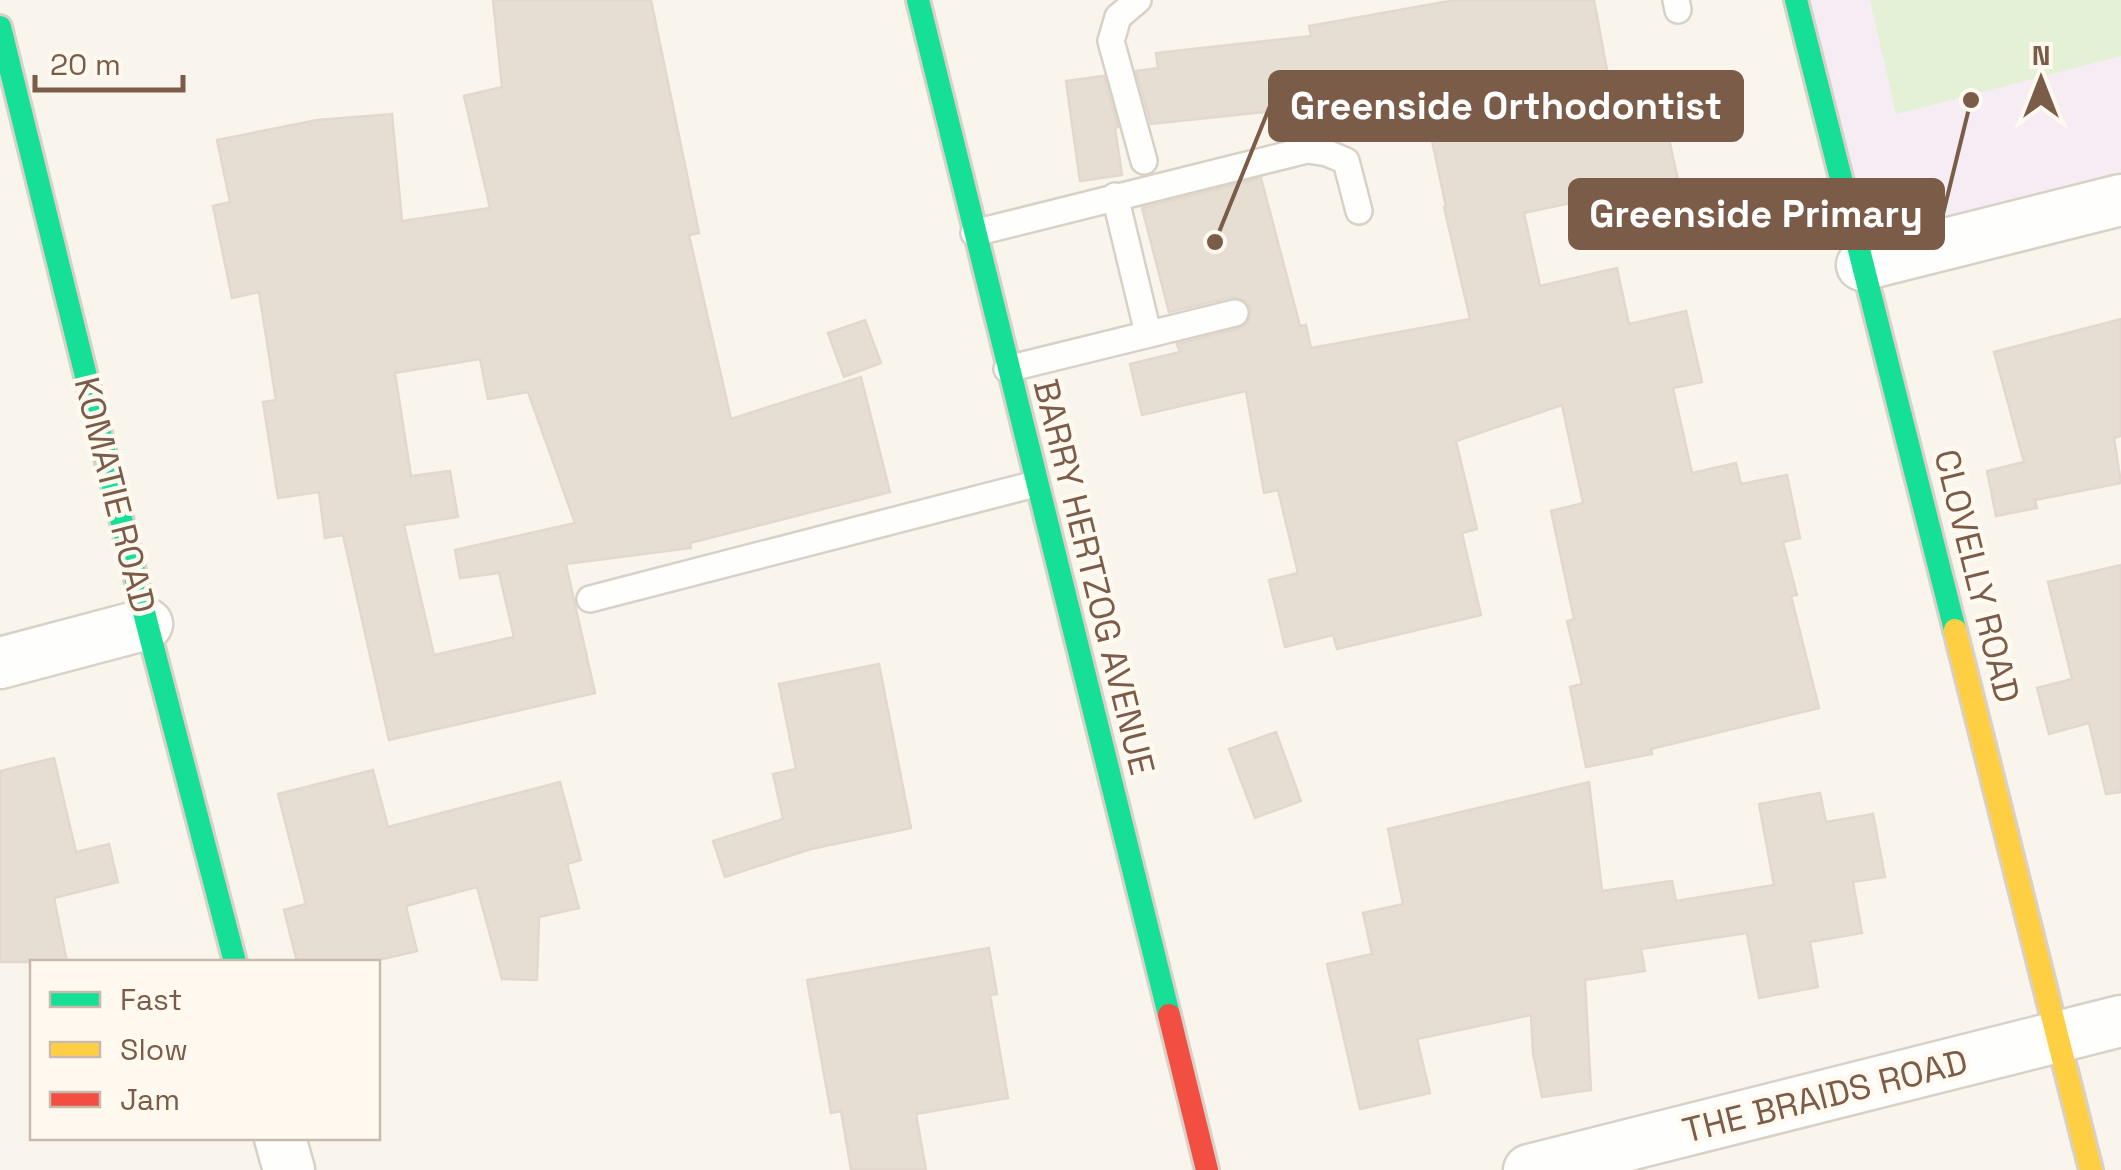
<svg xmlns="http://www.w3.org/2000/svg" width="2121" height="1170" font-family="'Space Grotesk',sans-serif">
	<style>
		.education { fill: #f6ecf4 }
		.grass { fill: #e4f1d6 }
		.building { fill: #e6ddd3; stroke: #e3d8ce; stroke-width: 2.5; fill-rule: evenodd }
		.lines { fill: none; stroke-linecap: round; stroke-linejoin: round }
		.lane-casing { stroke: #d8d1c8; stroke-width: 30 }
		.street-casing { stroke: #d8d1c8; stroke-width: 55 }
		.fast-casing { stroke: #d9d1c8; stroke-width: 28 }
		.slow-casing { stroke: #d9d1c8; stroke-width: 28 }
		.jam-casing { stroke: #d9d1c8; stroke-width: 28 }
		.lane { stroke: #fefefc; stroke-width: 25 }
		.street { stroke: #fefefc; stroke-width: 50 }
		.fast { stroke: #16e098; stroke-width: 22 }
		.slow { stroke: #ffcf43; stroke-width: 22 }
		.jam { stroke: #f24e42; stroke-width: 22 }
		.labels { text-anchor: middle; stroke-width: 9; stroke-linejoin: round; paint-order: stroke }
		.street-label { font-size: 35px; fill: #7b5c48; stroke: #fff9f0 }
		.leader { fill: none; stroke: #7b5c48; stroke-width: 4 }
		.callout-dot { fill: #7b5c48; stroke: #fff9f0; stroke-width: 4 }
		.callout { fill: #7b5c48; stroke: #7b5c48; stroke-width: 4 }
		.callout-label { font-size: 38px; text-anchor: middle; font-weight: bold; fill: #fff }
	</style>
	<rect width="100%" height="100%" fill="#f9f5ec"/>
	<polygon class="education" points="1796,0 2121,0 2121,200 1862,265"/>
	<polygon class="grass" points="1870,0 2121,0 2121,56 1896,114"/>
	<g class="building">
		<path d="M 493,0 L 651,0 L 699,233 L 689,235 L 731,419 L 861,377 L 890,492 L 690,543 L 691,548 L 566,564 L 595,693 L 389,740 L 343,535 L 325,538 L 319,492 L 278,498 L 263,402 L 276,400 L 259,292 L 232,298 L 213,206 L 230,202 L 217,140 L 317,120 L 392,114 L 402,221 L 490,208 L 464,96 L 502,87 ZM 480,359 L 488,399 L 528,392 L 575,523 L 455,550 L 460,578 L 499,573 L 514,637 L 434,655 L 404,525 L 458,517 L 450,471 L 411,476 L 395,373 Z"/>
		<polygon points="1455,0 1594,0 1612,97 1658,88 1678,180 1524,213 1540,286 1617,268 1629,324 1686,311 1702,382 1673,388 1692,473 1736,463 1741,484 1787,475 1800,538 1783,542 1797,595 1791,596 1819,708 1651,749 1652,754 1586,767 1570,687 1582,684 1567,621 1574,619 1551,511 1583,503 1562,405 1456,441 1477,529 1462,533 1481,615 1337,649 1333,635 1285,647 1269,580 1298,573 1278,490 1264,493 1246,391 1142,415 1130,364 1180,352 1177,344 1240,328 1247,324 1251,310 1246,301 1232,297 1169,312 1142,208 1261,178 1300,326 1306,325 1311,348 1470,319 1444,207 1446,207 1430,131 1435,129 1429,94 1423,95 1420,83 1302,104 1302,108 1151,124 1136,71 1158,68 1156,53 1311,36 1309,26"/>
		<polygon points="1104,76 1118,127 1115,128 1122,175 1080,181 1066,81"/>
		<polygon points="2121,319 2121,436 2114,438 2121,483 2035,500 2037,508 1996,516 1987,471 2024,462 1994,352"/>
		<polygon points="865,320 881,363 844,377 828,333"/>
		<polygon points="2121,565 2121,792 2106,794 2089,723 2049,734 2037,688 2072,679 2048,582"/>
		<polygon points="879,664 911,828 811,849 725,877 713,841 783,819 773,774 796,769 779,684"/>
		<polygon points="1276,732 1301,801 1255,818 1229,749"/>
		<polygon points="54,758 76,852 109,844 118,882 54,898 67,962 0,962 0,771"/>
		<polygon points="373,770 388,827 560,782 581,860 567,864 579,908 539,917 537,980 502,979 477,887 406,906 417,951 370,962 297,962 284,910 306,904 278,794"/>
		<polygon points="1589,782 1602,891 1672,881 1676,901 1774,885 1759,804 1820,793 1826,822 1873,814 1885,877 1853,882 1862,933 1810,942 1818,987 1759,998 1747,933 1641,949 1645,971 1585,980 1591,1090 1542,1097 1533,1053 1531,1015 1417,1039 1430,1093 1360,1109 1327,964 1372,954 1363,913 1403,904 1388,829"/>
		<polygon points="989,948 997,994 990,995 1008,1098 916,1114 926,1170 851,1170 841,1111 831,1113 807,980"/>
	</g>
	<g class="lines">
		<defs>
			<g id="lane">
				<polyline points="1138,0 1118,17 1111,41 1144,161"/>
				<polyline points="1676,0 1678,10"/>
				<polyline points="1115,196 1148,333"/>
				<polyline points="974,233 1307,150 1327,153 1346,161 1359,211"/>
				<polyline points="1007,369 1235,313"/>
				<polyline points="590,599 1035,484"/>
			</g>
			<g id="street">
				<polyline points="1862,265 2121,200"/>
				<polyline points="0,663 147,624"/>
				<polyline points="280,1138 289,1170"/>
				<polyline points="1529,1170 2121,1021"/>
			</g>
			<g id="fast">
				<polyline points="918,0 1169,1015"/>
				<polyline points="1796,0 1955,630"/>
				<polyline points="0,27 147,624 235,962"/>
			</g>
			<polyline id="slow" points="1955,630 2091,1170"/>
			<polyline id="jam" points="1169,1015 1207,1170"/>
		</defs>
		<use href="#lane" class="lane-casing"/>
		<use href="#street" class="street-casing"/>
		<use href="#fast" class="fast-casing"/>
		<use href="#slow" class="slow-casing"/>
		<use href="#jam" class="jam-casing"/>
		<use href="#lane" class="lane"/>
		<use href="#street" class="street"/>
		<use href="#fast" class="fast"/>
		<use href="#slow" class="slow"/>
		<use href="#jam" class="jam"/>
	</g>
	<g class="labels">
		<g class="street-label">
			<text transform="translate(115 495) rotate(76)" y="12">KOMATIE ROAD</text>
			<text transform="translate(1977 576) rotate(76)" y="12">CLOVELLY ROAD</text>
			<text transform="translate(1094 577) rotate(76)" y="12">BARRY HERTZOG AVENUE</text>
			<text transform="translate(1825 1096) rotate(-14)" y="12">THE BRAIDS ROAD</text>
		</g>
	</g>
	<path class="leader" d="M1215 242L1270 106M1971 100L1943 214"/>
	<g class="callout-dot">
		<circle cx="1215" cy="242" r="10"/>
		<circle cx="1971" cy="100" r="10"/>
	</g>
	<g class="callout">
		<rect x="1270" y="72" width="472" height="68" rx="10"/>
		<rect x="1570" y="180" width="373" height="68" rx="10"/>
	</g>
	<g class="callout-label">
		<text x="1506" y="119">Greenside Orthodontist</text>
		<text x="1756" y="227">Greenside Primary</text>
	</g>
	<rect x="30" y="960" width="350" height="180" fill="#fff9f0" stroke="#cabaad" stroke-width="2.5"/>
	<rect x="50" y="992" width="50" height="15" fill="#16e098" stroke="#cabaad" stroke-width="2.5"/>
	<text x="120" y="1010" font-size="30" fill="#7b5c48">Fast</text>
	<rect x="50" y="1042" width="50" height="15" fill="#ffcf43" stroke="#cabaad" stroke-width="2.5"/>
	<text x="120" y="1060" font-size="30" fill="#7b5c48">Slow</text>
	<rect x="50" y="1092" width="50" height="15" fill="#f24e42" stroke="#cabaad" stroke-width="2.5"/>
	<text x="120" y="1110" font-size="30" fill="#7b5c48">Jam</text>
	<g transform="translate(2041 80)" stroke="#fff9f0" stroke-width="8" paint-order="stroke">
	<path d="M0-8L18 38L0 25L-18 38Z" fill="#7b5c48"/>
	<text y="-15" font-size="28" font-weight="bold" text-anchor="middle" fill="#7b5c48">N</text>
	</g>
	<path d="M35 75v15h148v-15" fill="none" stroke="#7b5c48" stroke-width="5"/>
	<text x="50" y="75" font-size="30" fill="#7b5c48" stroke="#fff9f0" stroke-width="8" paint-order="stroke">20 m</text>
</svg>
